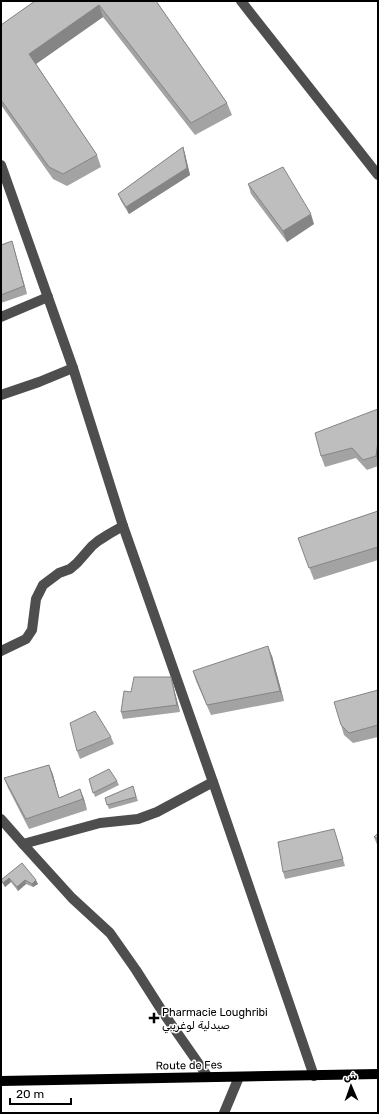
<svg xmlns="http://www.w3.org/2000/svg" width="379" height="1114" font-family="Rubik,'Noto Naskh Arabic',sans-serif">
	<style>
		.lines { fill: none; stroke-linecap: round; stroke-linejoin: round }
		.minor { stroke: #4e4e4e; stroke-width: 10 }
		.major { stroke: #000; stroke-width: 10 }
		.wall { fill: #a3a3a3 }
		.shaded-wall { fill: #858585 }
		.building { fill: #bebebe; stroke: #858585 }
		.poi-dot { fill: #000; stroke: #fff; stroke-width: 1.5 }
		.labels { text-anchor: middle; stroke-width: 3; stroke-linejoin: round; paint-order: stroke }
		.poi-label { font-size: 11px; fill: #000; stroke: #fff; text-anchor: start }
		.street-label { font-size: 11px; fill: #000; stroke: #fff }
	</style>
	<rect width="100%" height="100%" fill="#fff"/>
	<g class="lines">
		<g class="minor">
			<polyline points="241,1 378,175"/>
			<polyline points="1,165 73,368 123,526 213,782 314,1076"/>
			<polyline points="1,317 48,297"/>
			<polyline points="1,395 39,382 73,368"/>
			<polyline points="1,651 26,639 32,630 36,599 43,585 59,573 70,569 77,563 92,546 98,541 109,534 123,526"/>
			<polyline points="1,819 23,844 72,898 110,933 136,970 164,1014 208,1077"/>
			<polyline points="23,844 100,823 138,819 157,812 213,782"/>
			<polyline points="224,1113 239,1077"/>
		</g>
		<polyline class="major" points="1,1081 378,1074"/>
	</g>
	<g class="wall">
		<polygon points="35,1 156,1 227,103 232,115 195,135 103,17 36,64 97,155 101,167 67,186 53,179 1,105 1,25"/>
		<polygon points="183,147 185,154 190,175 129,214 121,201 118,194"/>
		<polygon points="248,184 314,224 287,242 251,194"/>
		<polygon points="12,241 14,248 27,294 1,303 1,245"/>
		<polygon points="378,409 378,466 367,470 356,458 325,467 321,456"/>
		<polygon points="378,511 378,560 314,580 298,538"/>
		<polygon points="272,656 284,701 211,715 196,681 193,671"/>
		<polygon points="173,685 180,712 123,719 121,712 131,692"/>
		<polygon points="378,690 378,737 353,743 344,735 341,725"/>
		<polygon points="111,737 114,744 80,759 77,751"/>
		<polygon points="49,765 53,775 59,798 80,789 84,799 87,810 29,829 8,788 4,778"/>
		<polygon points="89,779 117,781 119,785 95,797"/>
		<polygon points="133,786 138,801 109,809 105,798"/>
		<polygon points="334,829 345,866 285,879 283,872"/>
		<polygon points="378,833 378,847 374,837"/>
		<polygon points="22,863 38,884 33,887 26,884 18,891 11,882 5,887 3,884 1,880"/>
	</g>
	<g class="shaded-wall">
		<polygon points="99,5 103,17 33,66 29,54"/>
		<polygon points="183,147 185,154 190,175 129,214 126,207"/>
		<polygon points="311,214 314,224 287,242 283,231"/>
		<polygon points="12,241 14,248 27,294 24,286"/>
		<polygon points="378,441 378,461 376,456"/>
		<polygon points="268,646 272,656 284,701 280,691"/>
		<polygon points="171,677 173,685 180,712 177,705"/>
		<polygon points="49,765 53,775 62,808 59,798"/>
		<polygon points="80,789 84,799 87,810 83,799"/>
		<polygon points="9,878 11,882 5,887 3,883"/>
		<polygon points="25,880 26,884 18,891 17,887"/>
		<polygon points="36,880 38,884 33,887 32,884"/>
	</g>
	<g class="building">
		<polygon points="35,1 156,1 227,103 191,123 99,5 29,54 97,155 63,174 49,167 1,100 1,25"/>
		<polygon points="183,147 187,168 126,207 118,194"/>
		<polygon points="283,167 311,214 283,231 248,184"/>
		<polygon points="12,241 24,286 1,295 1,245"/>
		<polygon points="378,409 378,441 376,456 363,460 352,448 321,456 315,433"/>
		<polygon points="378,511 378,547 309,568 298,538"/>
		<polygon points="268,646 280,691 207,705 193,671"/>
		<polygon points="134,677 171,677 177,705 121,712 124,691 131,692"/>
		<polygon points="378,690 378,725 349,733 341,725 334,702"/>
		<polygon points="95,711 111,737 77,751 70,723"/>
		<polygon points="49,765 59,798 80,789 83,799 26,819 4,778"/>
		<polygon points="109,769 117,781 93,793 89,779"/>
		<polygon points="133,786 136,797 107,805 105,798"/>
		<polygon points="334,829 343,859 283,872 278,842"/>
		<polygon points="378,833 378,839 374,837"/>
		<polygon points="22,863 36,880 32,884 25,880 17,887 9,878 3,883 1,880"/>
	</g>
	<path class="poi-dot" d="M152 1012h4v4h4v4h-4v4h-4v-4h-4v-4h4z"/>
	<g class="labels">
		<g class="poi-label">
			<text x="162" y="1016">Pharmacie Loughribi<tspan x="162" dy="13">صيدلية لوغريبي</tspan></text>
		</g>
		<g class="street-label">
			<text transform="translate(189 1065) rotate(-1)" y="4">Route de Fes</text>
		</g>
	</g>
	<rect width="379" height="1114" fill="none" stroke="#000000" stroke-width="4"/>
	<g transform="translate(351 1086) rotate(358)" stroke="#ffffff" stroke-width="3" paint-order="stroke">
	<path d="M0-3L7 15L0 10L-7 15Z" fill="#000000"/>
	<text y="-6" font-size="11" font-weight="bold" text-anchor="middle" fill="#000000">ش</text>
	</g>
	<path d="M10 1098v6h61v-6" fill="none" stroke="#000000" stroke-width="2"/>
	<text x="16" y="1098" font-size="12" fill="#000000" stroke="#ffffff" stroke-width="3" paint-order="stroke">20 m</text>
</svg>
